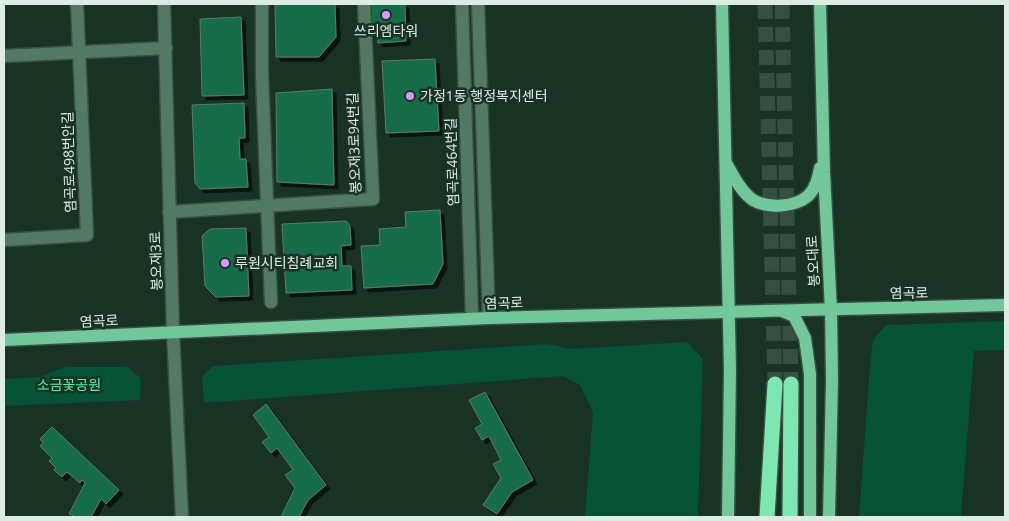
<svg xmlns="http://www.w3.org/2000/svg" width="1009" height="521" font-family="'Open Sans','Noto Sans KR',sans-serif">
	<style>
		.green { fill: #055234 }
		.building { fill: #146c48; stroke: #5e7a6a; filter: url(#shadow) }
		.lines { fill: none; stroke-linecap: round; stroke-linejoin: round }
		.highway-tunnel { stroke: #364e41; stroke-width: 15; stroke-dasharray: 15 8; stroke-linecap: butt }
		.minor-casing { stroke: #385043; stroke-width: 15 }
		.major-casing { stroke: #385043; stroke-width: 15 }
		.highway-casing { stroke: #385043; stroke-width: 18 }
		.minor { stroke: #527964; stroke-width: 12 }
		.major { stroke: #72c79b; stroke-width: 12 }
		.highway { stroke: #7ee6b1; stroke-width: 15 }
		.poi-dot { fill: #d39cfc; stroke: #183224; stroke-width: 2 }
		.labels { text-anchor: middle; stroke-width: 5; stroke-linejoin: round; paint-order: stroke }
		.poi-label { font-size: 14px; fill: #deede4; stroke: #183224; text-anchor: start }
		.street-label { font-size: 14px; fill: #deede4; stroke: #183224 }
		.park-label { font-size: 14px; fill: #5fecaa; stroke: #183224 }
	</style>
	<defs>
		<filter id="shadow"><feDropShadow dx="4" dy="4" stdDeviation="0" flood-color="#0009"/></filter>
	</defs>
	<rect width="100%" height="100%" fill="#183224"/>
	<g class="green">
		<polygon points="1005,321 1005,350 974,351 961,517 859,517 870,364 873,340 886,325"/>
		<polygon points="687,342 703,359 698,517 585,517 593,412 580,385 563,376 204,403 202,376 213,366 547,344 570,349"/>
		<polygon points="65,367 127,367 141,378 140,400 4,406 4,379 40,377"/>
	</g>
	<g class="building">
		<polygon points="275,4 335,4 336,37 319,57 276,57"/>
		<polygon points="365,4 405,4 406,41 378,43 377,28 367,26"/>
		<polygon points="241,17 244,95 202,96 200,19"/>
		<polygon points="435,59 439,131 386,133 382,61"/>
		<polygon points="332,89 334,185 277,182 276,93"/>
		<polygon points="244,103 245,138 239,138 240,159 246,159 248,187 200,189 195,183 192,105"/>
		<polygon points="440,210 443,264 433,284 364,288 361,246 380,245 379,229 406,227 405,212"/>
		<polygon points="346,221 350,226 351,245 341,246 342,266 351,266 352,290 286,293 282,224"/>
		<polygon points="246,228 249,296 216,297 205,286 202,236 210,229"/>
		<polygon points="485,392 533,480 512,492 497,514 483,505 501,478 493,464 501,460 489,436 482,440 475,428 482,424 469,400"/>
		<polygon points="266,404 326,485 308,500 299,517 281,517 295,488 285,475 293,470 277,448 271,453 262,442 269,437 253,415"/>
		<polygon points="52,427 119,490 106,504 101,499 91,517 73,517 74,516 69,514 85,483 82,480 80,483 67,472 62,477 54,470 56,468 49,461 52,458 40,446 43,443 40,439"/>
	</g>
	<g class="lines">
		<g class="highway-tunnel">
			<polyline points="765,4 775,384"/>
			<polyline points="782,4 791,384"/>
		</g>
		<defs>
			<g id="minor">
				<polyline points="164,4 173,332 182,517"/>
				<polyline points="262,4 262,76 271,302"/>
				<polyline points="462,4 472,318"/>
				<polyline points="478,4 489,318"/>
				<polyline points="4,56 166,48"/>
				<polyline points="169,212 373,199 364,4"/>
				<polyline points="4,240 87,235 77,4"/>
			</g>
			<g id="major">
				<polyline points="722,4 730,370 728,517"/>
				<polyline points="820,4 824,172 831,310 832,380 829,517"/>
				<path d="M 726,163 C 733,175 741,192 753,200 C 768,209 795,207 808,196 C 816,188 818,178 820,168"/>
				<polyline points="782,311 794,316 805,338 810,374 810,517"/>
				<polyline points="4,340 489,318 1005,305"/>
			</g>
			<g id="highway">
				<polyline points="767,517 775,384"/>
				<polyline points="790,517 791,384"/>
			</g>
		</defs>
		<use href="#minor" class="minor-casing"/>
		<use href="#major" class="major-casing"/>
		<use href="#highway" class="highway-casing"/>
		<use href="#minor" class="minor"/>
		<use href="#major" class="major"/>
		<use href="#highway" class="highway"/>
	</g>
	<g class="poi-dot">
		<circle cx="386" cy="15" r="5"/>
		<circle cx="410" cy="96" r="5"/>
		<circle cx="225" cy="263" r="5"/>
	</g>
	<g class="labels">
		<g class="poi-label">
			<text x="386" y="36" text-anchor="middle">쓰리엠타워</text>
			<text x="420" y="101">가정1동 행정복지센터</text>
			<text x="235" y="268">루원시티침례교회</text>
		</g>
		<g class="street-label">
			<text transform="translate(354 143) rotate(-92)" y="5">봉오재3로94번길</text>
			<text transform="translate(69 162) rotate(-92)" y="5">염곡로498번안길</text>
			<text transform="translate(452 162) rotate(-92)" y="5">염곡로464번길</text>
			<text transform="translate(156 261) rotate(-92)" y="5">봉오재3로</text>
			<text transform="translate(813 261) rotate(-93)" y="5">봉오대로</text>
			<text transform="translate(909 293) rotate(-1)" y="5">염곡로</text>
			<text transform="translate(504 303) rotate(-2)" y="5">염곡로</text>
			<text transform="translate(99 321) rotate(-3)" y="5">염곡로</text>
		</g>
		<g class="park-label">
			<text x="69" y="390">소금꽃공원</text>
		</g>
	</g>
	<rect width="1009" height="521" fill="none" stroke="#deede4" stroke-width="10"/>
</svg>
